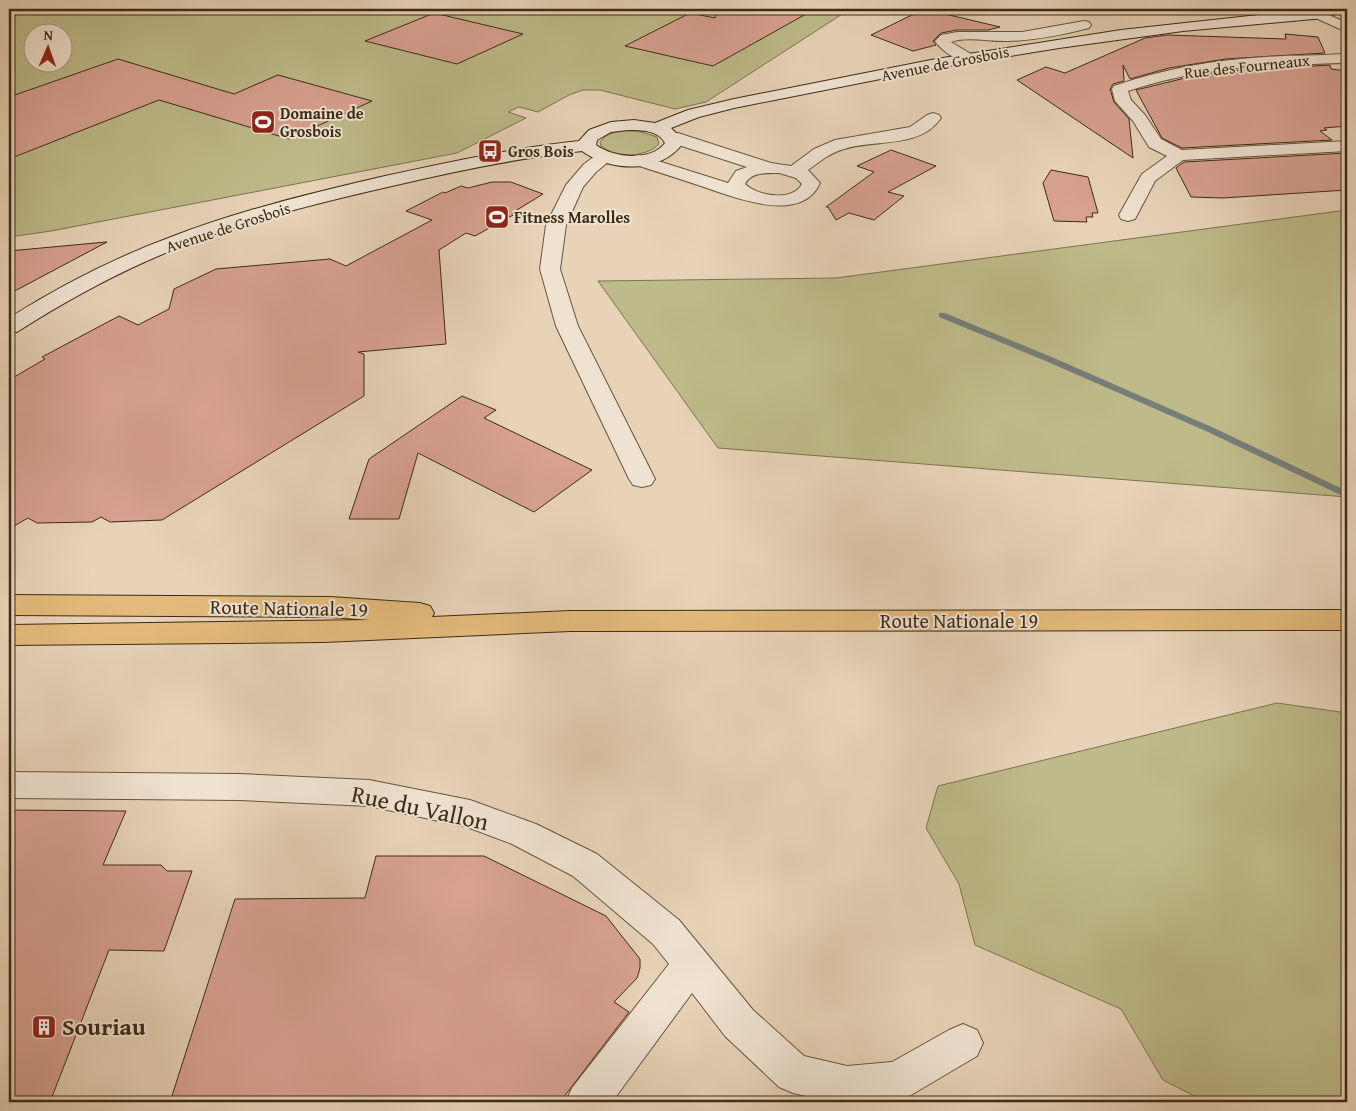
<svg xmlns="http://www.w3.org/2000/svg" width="1356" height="1111" font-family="'Gentium Book Plus',serif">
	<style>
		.green { fill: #beba89; stroke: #7c7350; fill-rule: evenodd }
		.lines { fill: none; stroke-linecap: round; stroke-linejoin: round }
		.stream { fill: #757e78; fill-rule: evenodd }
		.building { fill: #d8a191; stroke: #3b2c16 }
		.street-casing { stroke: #66563e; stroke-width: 2 }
		.secondary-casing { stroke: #3b2c16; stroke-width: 2 }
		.primary-casing { stroke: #3b2c16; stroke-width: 2 }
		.street { fill: #f0e2d1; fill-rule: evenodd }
		.secondary { fill: #f0e2d1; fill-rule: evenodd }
		.primary { fill: #e4ba7c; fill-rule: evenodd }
		.labels { text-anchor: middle; stroke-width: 4; stroke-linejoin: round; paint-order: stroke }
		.far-street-label { font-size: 16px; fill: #3b2c16; stroke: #f0e2d1 }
		.far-poi-label { font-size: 16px; font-weight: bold; fill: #3b2c16; stroke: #f0e2d1; text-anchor: start }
		.street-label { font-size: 20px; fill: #3b2c16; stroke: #f0e2d1 }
		.near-street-label { font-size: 24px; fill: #3b2c16; stroke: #f0e2d1 }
		.near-poi-label { font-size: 24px; font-weight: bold; fill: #3b2c16; stroke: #f0e2d1; text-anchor: start }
	</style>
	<rect width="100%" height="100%" fill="#e8d3b8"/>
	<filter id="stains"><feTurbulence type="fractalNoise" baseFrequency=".004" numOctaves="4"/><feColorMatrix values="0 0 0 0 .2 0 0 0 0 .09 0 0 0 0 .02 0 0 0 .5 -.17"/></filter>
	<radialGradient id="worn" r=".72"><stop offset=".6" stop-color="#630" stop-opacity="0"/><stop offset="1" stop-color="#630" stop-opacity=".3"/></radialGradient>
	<g class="green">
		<path d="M 9,9 L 850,9 L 706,102 L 675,109 L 600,90 L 583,90 L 569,95 L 538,112 L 519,107 L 508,112 L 526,118 L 457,153 L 51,231 L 9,237 ZM 32,32 L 62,32 L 62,62 L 32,62 Z"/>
		<path d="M 635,130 L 657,137 L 659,144 C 646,158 616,158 601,146 L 600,142 C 607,131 623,131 635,130 Z"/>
		<polygon points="1347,210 1347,497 718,448 598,281 836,278"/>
		<polygon points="1277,703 1347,713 1347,1102 1206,1102 1163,1080 1121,1009 975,945 959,884 926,828 938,786"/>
	</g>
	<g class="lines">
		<polygon class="stream" points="939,313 945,313 1054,358 1214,428 1347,491 1347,498 1208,432 1048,362 939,317"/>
	</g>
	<g class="building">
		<polygon points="716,9 815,9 713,66 625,46 690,13 715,18"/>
		<polygon points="924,9 1000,27 988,30 957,30 941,33 933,41 936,45 913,51 871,35"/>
		<polygon points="434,13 523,34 457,64 365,41"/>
		<polygon points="1285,34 1318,37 1325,53 1226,59 1169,68 1130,79 1123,65 1124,81 1113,84 1110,89 1114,102 1129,119 1133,158 1017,80 1046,67 1065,73 1145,38 1167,35 1286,39"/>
		<polygon points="118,59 234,94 278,75 372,101 289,139 159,100 9,159 9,97"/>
		<polygon points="1330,65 1331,69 1347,71 1347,126 1324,128 1327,130 1320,131 1332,140 1182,148 1162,138 1136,90 1185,78 1224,71"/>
		<polygon points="891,150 936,166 888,192 904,196 874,220 849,213 836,220 828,207 826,207 874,172 857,166"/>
		<polygon points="1347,153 1347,190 1223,198 1191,197 1176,168 1184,162"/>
		<polygon points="1051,170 1088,177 1098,213 1092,213 1093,217 1086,217 1087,222 1054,221 1043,183"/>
		<polygon points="492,182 511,182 543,194 512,213 515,214 475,236 466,233 439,250 446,344 358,352 364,354 364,396 162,520 110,522 101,517 92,522 37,523 28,518 9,529 9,380 45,359 42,357 119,316 138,325 169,309 174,289 216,269 330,259 346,266 432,220 406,211 443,192 445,193 461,186 468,188"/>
		<polygon points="106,242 107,242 9,294 9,251"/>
		<polygon points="462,396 496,410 484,418 592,470 534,512 418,453 399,519 349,519 369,459"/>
		<polygon points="9,810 126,811 103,865 161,865 167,871 192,871 164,951 109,950 50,1102 9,1102"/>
		<polygon points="376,856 484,856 606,916 640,959 640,968 637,978 614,1002 629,1012 560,1102 170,1102 235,899 365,898"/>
	</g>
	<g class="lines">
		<defs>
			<g id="street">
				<polygon points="1318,10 1347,23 1347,32 1313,17 1311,14"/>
				<path d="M 1084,21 L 1089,22 L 1091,25 L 1089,28 C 1062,35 1036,40 1009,41 C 991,42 967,36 951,42 L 971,54 L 973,57 L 971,60 C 958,63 942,51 935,41 L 941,35 L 957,32 L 1022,32 Z"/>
				<path d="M 1342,54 L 1347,55 L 1347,64 L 1340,63 C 1321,64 1302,64 1283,65 C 1230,67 1178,74 1128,91 L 1131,100 L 1145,115 L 1161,139 L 1182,150 L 1347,141 L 1347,151 L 1183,160 L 1155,181 L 1135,219 L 1128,221 L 1121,219 L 1119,215 L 1142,174 L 1167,156 L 1149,147 L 1133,121 L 1115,101 L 1112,89 L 1114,86 C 1163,69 1213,60 1265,57 C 1291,55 1316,56 1342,54 Z"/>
				<path d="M 933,113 L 939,115 L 941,118 C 920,149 875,139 844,149 C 830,153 819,162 808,170 L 820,183 C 801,226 731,196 698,185 C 677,178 655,171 633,164 L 630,160 L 633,156 L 639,155 L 728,183 L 736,171 L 747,167 L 666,141 L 664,137 L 666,133 L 678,133 L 771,163 L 791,166 L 814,149 L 835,140 L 910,127 L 927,115 ZM 779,173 L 796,178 L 802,184 C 793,202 757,196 745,184 C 751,172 767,173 779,173 Z"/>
				<polygon points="605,152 611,153 614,157 596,172 583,187 566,225 560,269 578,326 655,479 651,485 642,487 633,485 629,479 556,326 540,269 546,225 566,185 584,164 599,153"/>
				<polygon points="9,772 240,774 369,780 470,800 536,824 597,854 679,920 753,1010 804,1056 847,1066 892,1062 949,1030 963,1024 977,1030 983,1043 977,1056 911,1095 897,1101 832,1102 793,1093 779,1087 725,1036 692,993 612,1102 566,1102 572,1088 669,964 653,944 573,876 512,844 467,827 369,806 240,800 9,798"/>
			</g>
			<path id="secondary" d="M 1284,9 L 1339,9 L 1333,15 L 1324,18 L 1183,31 L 1059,48 L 936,68 L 734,108 L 699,117 L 671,128 L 677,134 L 683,143 C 661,174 610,172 582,151 C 518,158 455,171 392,186 C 322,202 252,219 185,245 C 126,268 70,298 17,332 L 9,333 L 9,318 C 60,286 114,258 171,237 C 240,210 313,193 385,176 C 449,162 513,148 579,141 L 589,130 L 611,122 L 634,120 L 655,123 L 688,110 L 734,99 L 936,59 L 1121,30 L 1285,12 ZM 628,130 C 641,130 658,130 665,143 C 650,162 614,158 596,145 L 597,140 L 611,132 Z"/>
			<polygon id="primary" points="9,595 330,597 420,603 430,606 434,613 432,617 570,611 1347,610 1347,630 570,631 324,642 9,645 9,625 370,620 330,617 9,615"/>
		</defs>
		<use href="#street" class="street-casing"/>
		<use href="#secondary" class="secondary-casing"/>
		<use href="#primary" class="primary-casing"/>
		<use href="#street" class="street"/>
		<use href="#secondary" class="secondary"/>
		<use href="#primary" class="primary"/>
	</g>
	<defs>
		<symbol id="stadium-square" viewBox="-11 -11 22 22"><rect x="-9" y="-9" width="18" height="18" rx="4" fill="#8f2418" stroke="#f0e2d1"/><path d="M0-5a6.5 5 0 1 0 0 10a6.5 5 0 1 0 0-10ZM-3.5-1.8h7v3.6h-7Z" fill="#fff"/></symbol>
		<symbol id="bus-square" viewBox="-11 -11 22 22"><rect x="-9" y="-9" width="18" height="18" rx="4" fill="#8f2418" stroke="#f0e2d1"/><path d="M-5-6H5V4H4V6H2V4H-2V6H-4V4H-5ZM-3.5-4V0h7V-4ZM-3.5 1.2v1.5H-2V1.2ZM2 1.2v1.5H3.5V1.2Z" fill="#fff"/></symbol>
		<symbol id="building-square" viewBox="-11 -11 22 22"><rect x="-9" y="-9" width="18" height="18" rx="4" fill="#8f2418" stroke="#f0e2d1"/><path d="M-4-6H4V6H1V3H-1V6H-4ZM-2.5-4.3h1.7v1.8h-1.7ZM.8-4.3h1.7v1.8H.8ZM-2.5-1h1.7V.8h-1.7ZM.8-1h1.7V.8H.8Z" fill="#fff"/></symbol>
	</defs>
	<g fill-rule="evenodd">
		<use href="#stadium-square" x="249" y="108" width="28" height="28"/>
		<use href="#bus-square" x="476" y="137" width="28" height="28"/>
		<use href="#stadium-square" x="483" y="203" width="28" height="28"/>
		<use href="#building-square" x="30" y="1013" width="28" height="28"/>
	</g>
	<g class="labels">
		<g class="far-street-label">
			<text transform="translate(945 63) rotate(-11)" y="6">Avenue de Grosbois</text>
			<text transform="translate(1247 66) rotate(-6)" y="6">Rue des Fourneaux</text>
			<text transform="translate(228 227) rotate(-18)" y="6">Avenue de Grosbois</text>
		</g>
		<g class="far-poi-label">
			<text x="280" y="119">Domaine de<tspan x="280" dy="18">Grosbois</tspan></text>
			<text x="508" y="157">Gros Bois</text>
			<text x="514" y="223">Fitness Marolles</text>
		</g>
		<g class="street-label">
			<text transform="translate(289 608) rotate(1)" y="7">Route Nationale 19</text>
			<text x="959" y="628">Route Nationale 19</text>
		</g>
		<g class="near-street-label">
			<text transform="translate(420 808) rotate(12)" y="8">Rue du Vallon</text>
		</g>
		<g class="near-poi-label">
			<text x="62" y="1035">Souriau</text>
		</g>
	</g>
	<rect width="1356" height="1111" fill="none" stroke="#e8d3b8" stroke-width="30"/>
	<rect x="10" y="10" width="1336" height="1091" fill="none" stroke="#3b2c16" stroke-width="2.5"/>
	<rect x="15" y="15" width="1326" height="1081" fill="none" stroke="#3b2c16"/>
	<g transform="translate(48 48) rotate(2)"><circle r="24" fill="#f0e2d1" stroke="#a89986"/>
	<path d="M0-4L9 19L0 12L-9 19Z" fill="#8f2418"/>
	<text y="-8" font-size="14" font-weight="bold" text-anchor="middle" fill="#3b2c16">N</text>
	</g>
	<rect width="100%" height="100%" filter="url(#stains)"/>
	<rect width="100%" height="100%" fill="url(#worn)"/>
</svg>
